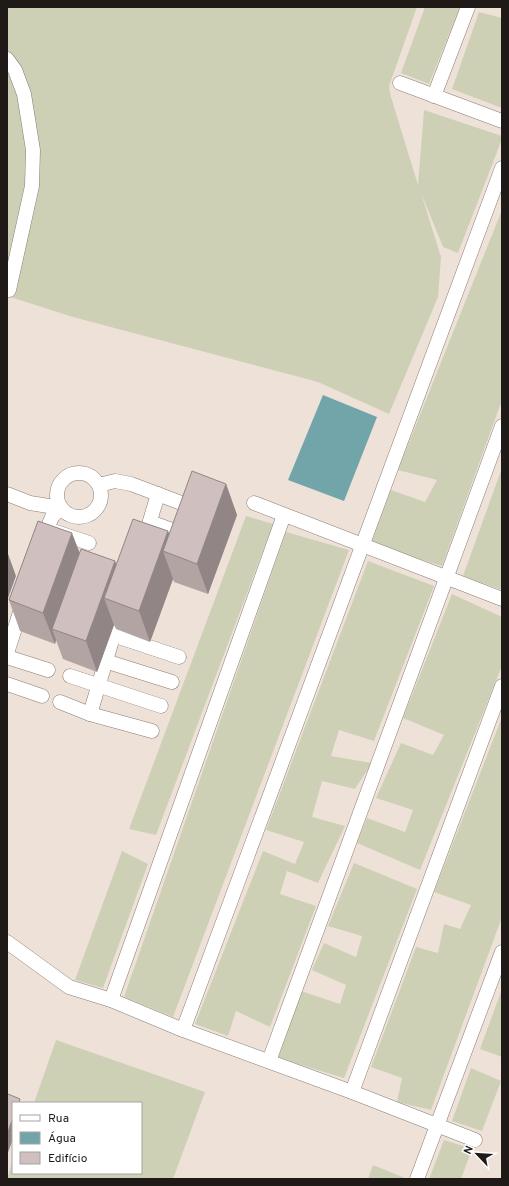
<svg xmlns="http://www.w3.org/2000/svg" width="509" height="1186" font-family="Overpass,sans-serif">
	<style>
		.grass { fill: #ced0b6 }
		.water { fill: #72a5aa }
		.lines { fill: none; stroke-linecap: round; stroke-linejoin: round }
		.minor-casing { stroke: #897e75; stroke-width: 15 }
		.minor { stroke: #fff; stroke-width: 14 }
		.wall { fill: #b2a4a3 }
		.shaded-wall { fill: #918685 }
		.building { fill: #cfbfbe; stroke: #918685 }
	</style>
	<rect width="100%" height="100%" fill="#eee1d8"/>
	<g class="grass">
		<polygon points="7,7 417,7 389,86 391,97 418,185 424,110 502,136 502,139 458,253 443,247 421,193 441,257 438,297 389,414 318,382 73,317 7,296"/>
		<polygon points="425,7 460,7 429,84 401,73"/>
		<polygon points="479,12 502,18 502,108 452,89"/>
		<polygon points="502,210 502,400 442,566 371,544 391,490 425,502 437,480 398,470"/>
		<polygon points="502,468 502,590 463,576"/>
		<polygon points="246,516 273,524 156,835 129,829"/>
		<polygon points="286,532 349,550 173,1017 124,997"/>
		<polygon points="368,561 434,586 374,741 339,730 331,756 372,763 355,789 322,781 312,817 345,826 318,883 287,871 280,894 316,906 270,1027 236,1011 228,1036 195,1024 263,851 295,864 304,842 266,830"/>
		<polygon points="452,594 502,617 502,666 420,870 357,843 367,818 405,832 413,810 376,798 401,743 433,755 444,735 403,718"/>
		<polygon points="502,717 502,917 431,1110 397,1102 402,1078 371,1067 416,947 438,953 444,924 460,929 471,905 434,892"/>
		<polygon points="122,851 148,864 103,988 75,980"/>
		<polygon points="354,863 417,889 344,1078 278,1058 301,991 340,1004 346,985 312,970 324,943 356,957 362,936 328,926"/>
		<polygon points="502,989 502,1057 480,1049"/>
		<polygon points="56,1040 205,1092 173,1179 7,1179 13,1160 13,1173 141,1173 141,1103 34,1103"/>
		<polygon points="471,1068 501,1081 482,1131 452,1121"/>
		<polygon points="444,1140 472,1149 461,1179 429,1179"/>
		<polygon points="373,1165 405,1178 405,1179 368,1179"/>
	</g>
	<polygon class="water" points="323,395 377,417 344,501 288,480"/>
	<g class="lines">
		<defs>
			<g id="minor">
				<polyline points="7,59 15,70 24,94 33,150 32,186 9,290"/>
				<polyline points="400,83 502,121"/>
				<polyline points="434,96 468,7"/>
				<circle cx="79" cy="495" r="22"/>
				<polyline points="99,485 115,481 131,484 184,504"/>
				<polyline points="7,494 30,503 61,508"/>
				<polyline points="254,503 502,599"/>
				<polyline points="150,522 181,533"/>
				<polyline points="56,532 89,543"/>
				<polyline points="42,541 52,517 61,508"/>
				<polyline points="144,541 158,494"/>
				<polyline points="113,635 179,657"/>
				<polyline points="7,653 23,603"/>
				<polyline points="7,657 48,670"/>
				<polyline points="105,661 172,682"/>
				<polyline points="70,676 161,706"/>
				<polyline points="7,684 42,696"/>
				<polyline points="60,702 90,714 152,731"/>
				<polyline points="90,714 121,610"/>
				<polyline points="7,942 69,987 111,1000 183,1030 352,1092 475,1140"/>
				<polyline points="111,1000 284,515"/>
				<polyline points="183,1030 502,168"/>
				<polyline points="269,1061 502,426"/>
				<polyline points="352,1092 502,686"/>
				<polyline points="417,1179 502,952"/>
			</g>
		</defs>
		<use href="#minor" class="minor-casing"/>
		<use href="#minor" class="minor"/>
	</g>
	<polygon class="wall" points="226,484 237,515 208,594 174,582 173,579 150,642 116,629 114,625 97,672 63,659 56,640 55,644 20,631 9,600 79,552 115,561 116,565 168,531 169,534"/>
	<g class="shaded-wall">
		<polygon points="226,484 237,515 208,594 197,564"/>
		<polygon points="168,531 177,556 163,551 173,579 150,642 139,611"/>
		<polygon points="72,533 84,564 52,629 56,640 55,644 43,613"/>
		<polygon points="7,551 16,576 7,601"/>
		<polygon points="115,561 126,592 104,598 114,625 97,672 86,641"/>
		<polygon points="13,1118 13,1139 7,1155 7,1134"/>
	</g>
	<g class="building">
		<polygon points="192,471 226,484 197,564 163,551"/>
		<polygon points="133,519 168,531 139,611 104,598"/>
		<polygon points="38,521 72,533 43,613 9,600"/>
		<polygon points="81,549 115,561 86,641 52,629"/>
		<polygon points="8,1094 20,1099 19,1103 13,1103 13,1118 7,1134 7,1097"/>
	</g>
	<rect width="509" height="1186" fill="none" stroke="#1f1a17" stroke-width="16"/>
	<rect x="12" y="1102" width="130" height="72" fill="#ffffff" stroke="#a5a3a2"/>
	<rect x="20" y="1115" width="20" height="6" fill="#ffffff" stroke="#a5a3a2"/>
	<text x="48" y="1122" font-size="12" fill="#1f1a17">Rua</text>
	<rect x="20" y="1132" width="20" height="12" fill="#72a5aa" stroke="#a5a3a2"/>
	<text x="48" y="1142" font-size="12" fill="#1f1a17">Água</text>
	<rect x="20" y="1152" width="20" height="12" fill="#cfbfbe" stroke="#a5a3a2"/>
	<text x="48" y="1162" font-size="12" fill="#1f1a17">Edifício</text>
	<g transform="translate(477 1154) rotate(295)" stroke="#ffffff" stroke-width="3" paint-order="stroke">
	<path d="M0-3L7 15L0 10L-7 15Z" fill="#1f1a17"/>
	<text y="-6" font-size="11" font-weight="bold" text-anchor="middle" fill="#1f1a17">N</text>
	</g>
</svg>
